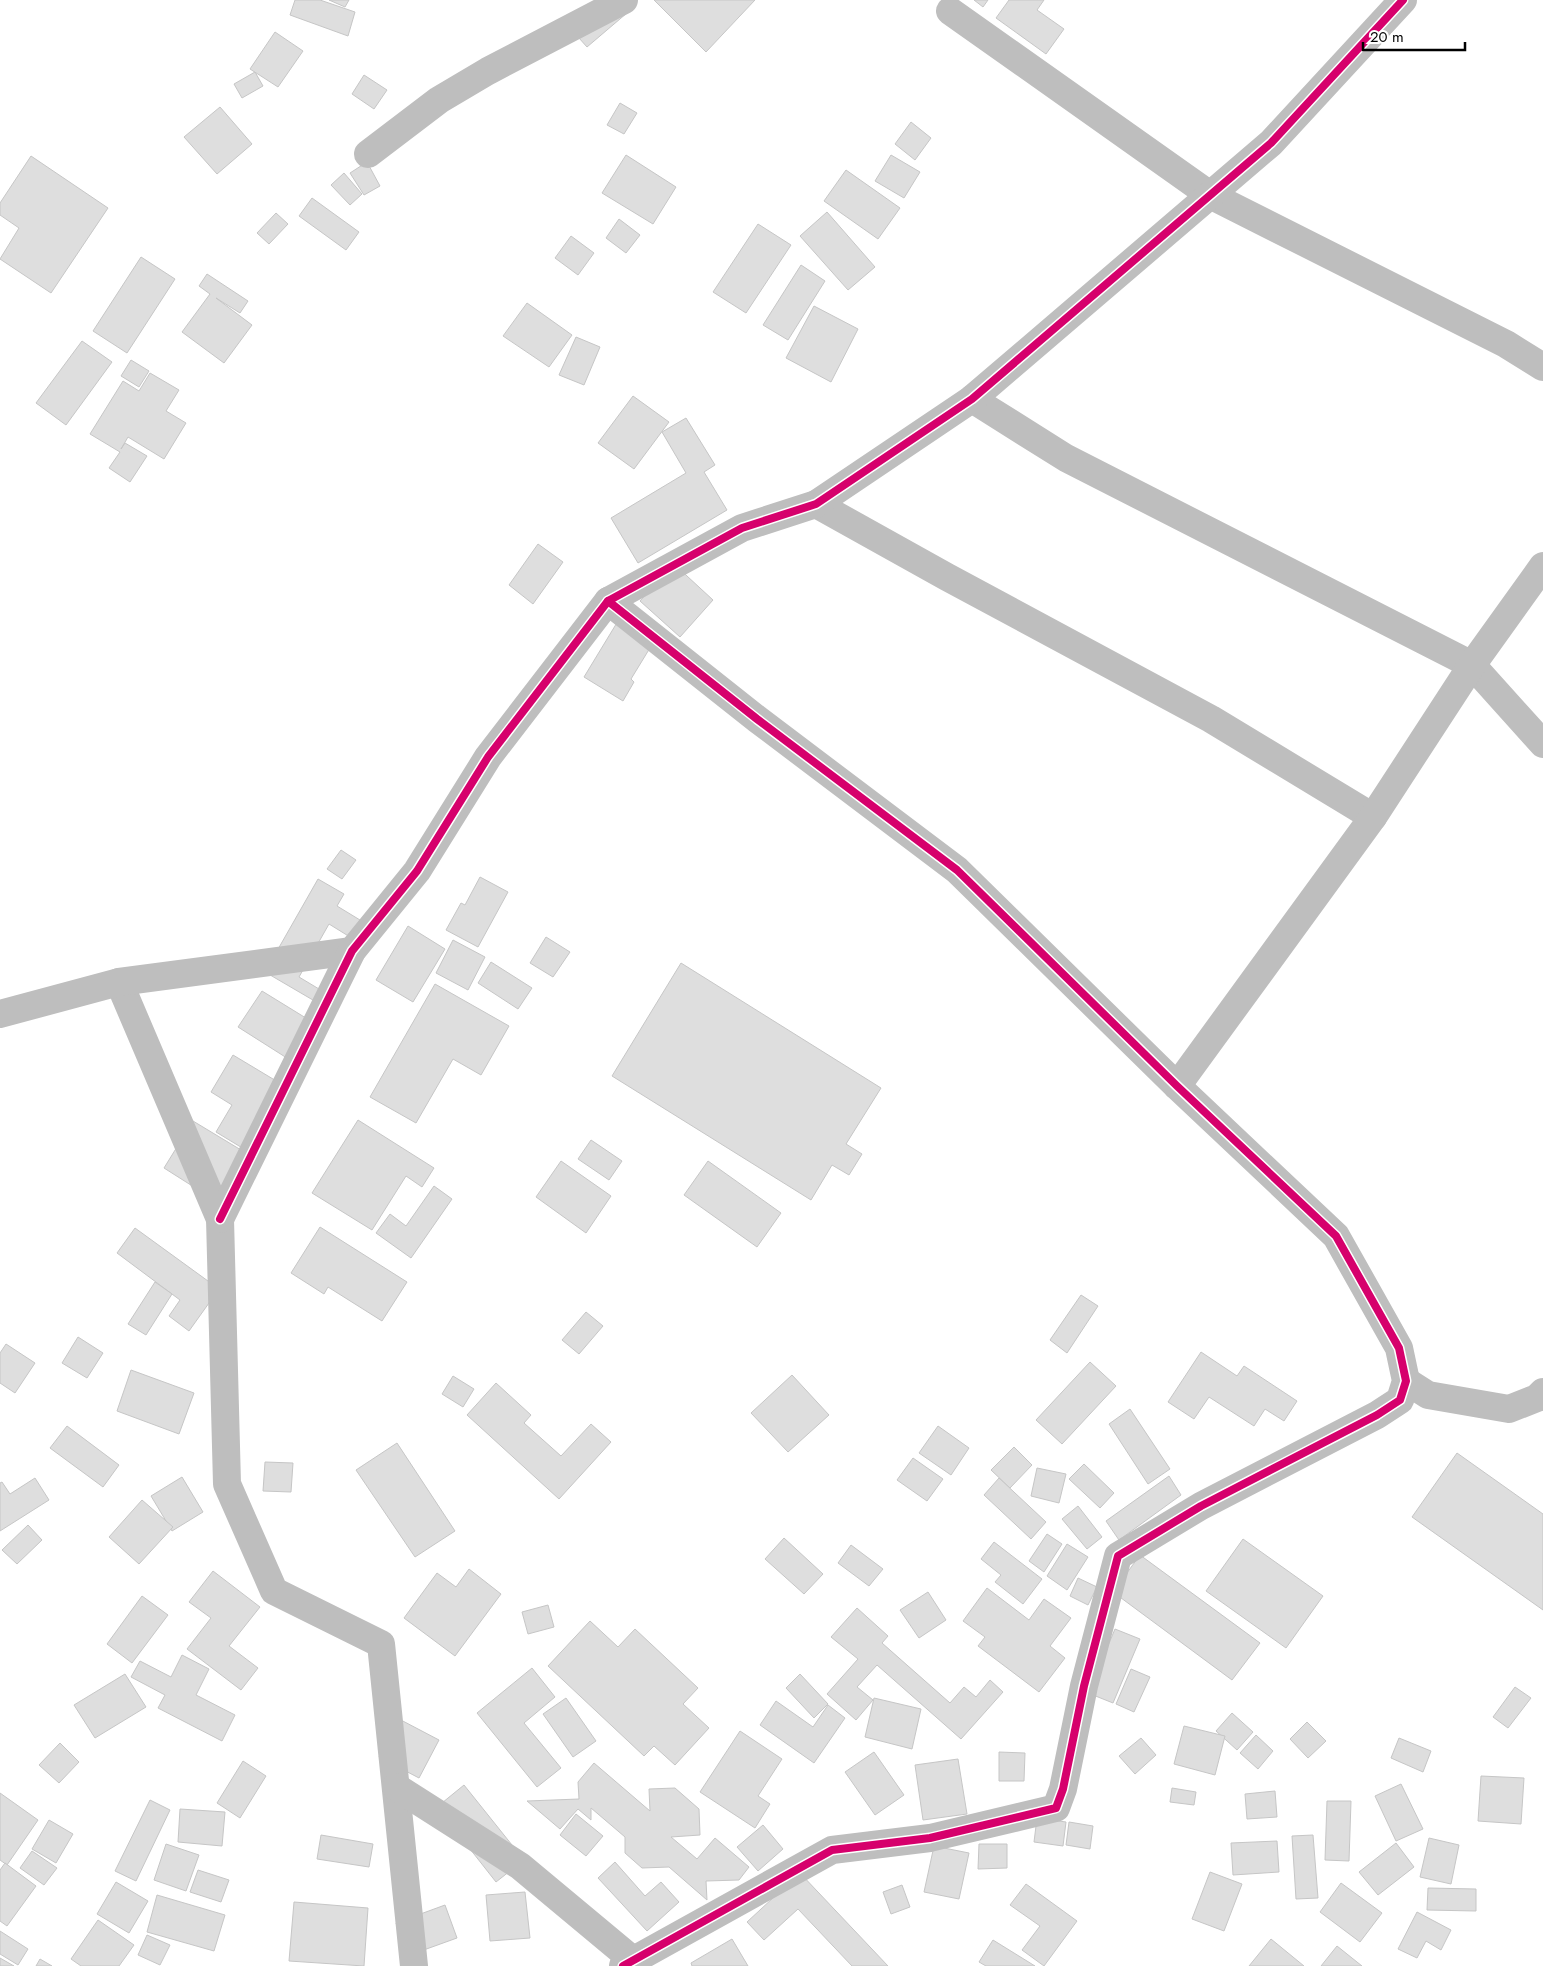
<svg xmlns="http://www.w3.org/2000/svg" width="1543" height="1966" font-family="Jost,sans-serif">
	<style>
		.building { fill: #dedede; stroke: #c6c6c6 }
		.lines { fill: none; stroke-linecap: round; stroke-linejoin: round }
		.minor { stroke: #bebebe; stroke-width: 28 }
		.cycleway-casing { stroke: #fff; stroke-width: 11 }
		.cycleway { stroke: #d6006c; stroke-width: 8 }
	</style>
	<rect width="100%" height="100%" fill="#fff"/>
	<g class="building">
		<polygon points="295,0 320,0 355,12 348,36 290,15"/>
		<polygon points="329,0 349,0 345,7"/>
		<polygon points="654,0 755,0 706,52"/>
		<polygon points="974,0 988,0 983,7"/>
		<polygon points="1009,0 1044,0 1037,10 1064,29 1046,54 996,18"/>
		<polygon points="627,13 587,47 571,29"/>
		<polygon points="275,32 303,51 278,87 250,69"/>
		<polygon points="255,72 263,86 242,98 234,84"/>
		<polygon points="364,75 387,90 374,109 352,94"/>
		<polygon points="620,103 637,113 624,134 607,125"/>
		<polygon points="220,107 252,144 217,174 184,137"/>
		<polygon points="911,122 931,138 915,160 895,144"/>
		<polygon points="626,155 676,187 653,224 602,193"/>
		<polygon points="891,155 920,172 904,198 875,181"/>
		<polygon points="31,156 108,208 51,293 0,259 19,228 0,215 0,203"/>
		<polygon points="367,162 380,186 364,195 350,173"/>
		<polygon points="846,170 900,208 878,239 824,201"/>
		<polygon points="344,173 362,194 350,205 331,185"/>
		<polygon points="312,198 359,232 346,250 299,216"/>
		<polygon points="827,212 875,267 848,290 800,236"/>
		<polygon points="276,213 288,224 269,244 257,233"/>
		<polygon points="619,219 640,235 626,253 606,238"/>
		<polygon points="758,224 791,245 746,313 713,292"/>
		<polygon points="571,236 594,253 578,275 555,258"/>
		<polygon points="141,257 175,279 127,353 93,331"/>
		<polygon points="801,265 825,281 788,340 763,325"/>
		<polygon points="207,274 248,301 240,313 216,298 252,325 224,363 182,332 210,294 199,286"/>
		<polygon points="527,303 572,335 549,367 503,336"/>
		<polygon points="814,306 858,329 831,382 786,358"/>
		<polygon points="576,337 600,347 584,385 559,375"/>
		<polygon points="82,341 112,362 66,425 36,403"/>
		<polygon points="131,360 149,371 139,387 121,376"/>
		<polygon points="150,373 179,390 166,411 186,423 164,459 128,437 121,449 125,443 147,456 130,482 109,468 120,452 90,434 123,381 139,391"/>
		<polygon points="633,396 669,422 634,469 598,443"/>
		<polygon points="686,418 715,465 704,472 727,510 638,563 611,518 686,473 662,432"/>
		<polygon points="538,544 563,562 533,604 509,585"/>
		<polygon points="674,564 713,600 680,637 640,601"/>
		<polygon points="618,621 653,643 631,679 634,682 623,701 584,677"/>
		<polygon points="341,850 356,860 342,879 327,869"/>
		<polygon points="480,877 508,892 478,947 446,930 461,903 465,905"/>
		<polygon points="318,879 344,894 337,906 360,920 350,937 329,924 299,977 324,992 318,1003 265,972"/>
		<polygon points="408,926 445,949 413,1002 376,980"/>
		<polygon points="546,937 570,952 553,977 530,963"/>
		<polygon points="453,940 485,957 468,990 436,973"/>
		<polygon points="491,962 532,988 518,1009 478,983"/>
		<polygon points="681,963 881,1088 846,1144 862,1154 849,1175 832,1165 811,1200 612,1076"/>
		<polygon points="435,984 509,1026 481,1075 453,1059 416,1123 370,1097"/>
		<polygon points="262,991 314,1023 290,1060 238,1027"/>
		<polygon points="233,1055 283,1085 244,1149 216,1132 232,1105 211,1092"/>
		<polygon points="358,1120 434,1168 422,1187 406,1176 372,1230 312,1193"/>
		<polygon points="193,1121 246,1153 216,1201 164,1168"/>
		<polygon points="591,1140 622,1161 609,1180 578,1159"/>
		<polygon points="561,1161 611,1196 586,1233 536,1197"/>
		<polygon points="708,1161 781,1213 757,1247 684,1195"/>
		<polygon points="434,1186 452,1199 411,1258 376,1233 390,1214 406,1226"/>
		<polygon points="320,1227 407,1282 382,1321 328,1287 324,1294 291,1273"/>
		<polygon points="135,1228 219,1289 189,1331 169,1316 180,1300 117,1253"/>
		<polygon points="155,1282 172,1294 146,1335 128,1324"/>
		<polygon points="1081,1295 1098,1306 1067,1353 1050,1340"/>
		<polygon points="586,1312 603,1326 579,1354 562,1340"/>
		<polygon points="78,1337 103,1353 87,1378 62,1363"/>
		<polygon points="6,1344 35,1363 15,1393 0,1383 0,1353"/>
		<polygon points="1201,1352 1237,1376 1244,1366 1297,1401 1284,1421 1265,1409 1254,1426 1209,1397 1194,1419 1168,1402"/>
		<polygon points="1090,1362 1116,1386 1062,1444 1036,1420"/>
		<polygon points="131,1370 194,1393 179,1434 117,1411"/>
		<polygon points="792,1375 829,1415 788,1452 751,1413"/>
		<polygon points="453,1376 474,1389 463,1407 442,1394"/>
		<polygon points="496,1383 531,1415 524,1423 561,1456 591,1424 611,1442 559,1499 467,1415"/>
		<polygon points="1130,1409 1170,1469 1148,1484 1109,1424"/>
		<polygon points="67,1426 119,1465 103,1487 50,1448"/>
		<polygon points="938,1426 969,1448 951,1475 919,1453"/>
		<polygon points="397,1443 455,1531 415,1557 356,1470"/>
		<polygon points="1014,1447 1032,1465 1010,1488 991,1470"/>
		<polygon points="1457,1453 1543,1514 1543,1610 1412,1517"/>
		<polygon points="913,1458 943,1479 927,1501 897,1480"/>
		<polygon points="265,1462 293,1463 291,1492 263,1491"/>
		<polygon points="1084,1464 1114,1493 1100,1508 1069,1479"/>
		<polygon points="1037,1468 1066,1474 1059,1503 1031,1496"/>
		<polygon points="1169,1476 1181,1495 1119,1540 1106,1521"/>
		<polygon points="182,1477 203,1512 172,1531 151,1496"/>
		<polygon points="35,1478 49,1500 0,1531 0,1483 2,1482 10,1494"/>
		<polygon points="999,1478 1046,1522 1031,1539 984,1495"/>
		<polygon points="142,1500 173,1527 139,1564 109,1537"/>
		<polygon points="1078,1506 1102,1537 1087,1549 1062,1519"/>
		<polygon points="28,1525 42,1540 17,1564 2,1550"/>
		<polygon points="1047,1534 1062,1544 1044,1572 1029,1561"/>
		<polygon points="784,1538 823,1574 804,1594 765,1559"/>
		<polygon points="1243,1539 1323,1596 1286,1648 1206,1591"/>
		<polygon points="994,1542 1042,1579 1023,1604 995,1582 1001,1575 981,1559"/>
		<polygon points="1067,1544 1088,1557 1067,1590 1047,1576"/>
		<polygon points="851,1545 883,1569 869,1586 838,1563"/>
		<polygon points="1140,1555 1260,1643 1232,1680 1113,1592"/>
		<polygon points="469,1569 501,1594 455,1656 404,1618 437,1573 456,1587"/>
		<polygon points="213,1571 260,1607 229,1646 258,1668 241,1690 187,1649 211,1618 189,1602"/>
		<polygon points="1078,1578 1097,1587 1088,1605 1070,1596"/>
		<polygon points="987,1588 1029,1620 1044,1599 1071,1618 1050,1646 1065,1658 1039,1692 978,1646 985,1637 963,1621"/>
		<polygon points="928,1592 946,1620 919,1638 900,1610"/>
		<polygon points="142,1596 168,1615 132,1663 107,1644"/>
		<polygon points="548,1605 554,1627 528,1634 522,1612"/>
		<polygon points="857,1608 888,1636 882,1643 950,1703 964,1687 976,1697 990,1680 1003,1692 961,1739 877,1665 857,1687 873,1700 856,1720 827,1694 858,1659 831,1637"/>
		<polygon points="590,1621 618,1647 635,1629 698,1688 683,1704 709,1728 675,1765 654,1746 644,1756 548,1666"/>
		<polygon points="1115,1629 1140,1639 1113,1703 1088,1693"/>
		<polygon points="182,1655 209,1669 196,1695 235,1715 222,1741 158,1708 165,1695 131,1677 140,1661 171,1677"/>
		<polygon points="532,1668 555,1697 524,1723 561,1768 537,1787 477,1713"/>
		<polygon points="1131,1669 1150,1677 1134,1712 1116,1704"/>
		<polygon points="125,1674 146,1707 95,1738 74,1705"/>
		<polygon points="800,1674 828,1704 814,1718 786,1688"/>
		<polygon points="1515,1687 1531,1698 1508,1728 1493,1717"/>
		<polygon points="566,1698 596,1741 573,1757 543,1714"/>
		<polygon points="874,1698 921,1709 912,1749 865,1737"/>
		<polygon points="776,1701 813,1727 828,1705 845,1718 814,1763 760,1725"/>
		<polygon points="1232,1713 1253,1732 1237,1750 1216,1731"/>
		<polygon points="399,1719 439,1740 419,1778 379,1757"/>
		<polygon points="1307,1722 1326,1741 1308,1758 1290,1739"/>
		<polygon points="1184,1726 1225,1736 1215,1775 1174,1764"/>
		<polygon points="740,1731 782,1759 758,1796 770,1804 755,1828 700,1792"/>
		<polygon points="1256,1735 1273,1751 1258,1769 1240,1753"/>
		<polygon points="1141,1738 1156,1755 1135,1774 1119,1756"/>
		<polygon points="1399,1738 1431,1751 1423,1772 1391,1758"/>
		<polygon points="60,1743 79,1762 59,1783 39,1765"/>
		<polygon points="874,1752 904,1795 875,1815 845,1772"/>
		<polygon points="999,1752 1025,1753 1024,1781 999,1781"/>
		<polygon points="958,1759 967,1814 923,1820 915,1765"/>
		<polygon points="243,1761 266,1776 240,1818 217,1803"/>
		<polygon points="594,1763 650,1811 649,1789 675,1788 699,1809 700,1835 671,1837 697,1859 715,1838 749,1867 739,1880 706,1881 707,1900 669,1867 642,1868 625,1853 625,1837 591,1808 591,1820 578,1809 560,1829 527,1801 579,1799 578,1782"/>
		<polygon points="1481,1776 1524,1778 1521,1824 1478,1821"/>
		<polygon points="1401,1784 1423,1829 1396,1841 1375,1796"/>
		<polygon points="464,1785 524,1860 496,1882 437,1807"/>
		<polygon points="1172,1788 1196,1792 1194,1805 1170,1802"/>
		<polygon points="1275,1791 1277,1817 1247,1819 1245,1794"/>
		<polygon points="0,1793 38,1820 7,1865 0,1860"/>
		<polygon points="150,1800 170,1810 136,1881 115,1871"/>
		<polygon points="1327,1801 1351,1801 1349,1861 1325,1860"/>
		<polygon points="180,1809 225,1812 222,1846 178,1842"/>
		<polygon points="576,1814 603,1836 586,1856 560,1835"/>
		<polygon points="1037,1818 1066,1822 1063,1846 1034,1842"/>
		<polygon points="49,1820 73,1834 56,1863 32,1849"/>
		<polygon points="1069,1822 1093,1826 1090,1849 1066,1845"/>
		<polygon points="763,1825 783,1849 758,1871 737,1847"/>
		<polygon points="321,1835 373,1844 369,1867 317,1859"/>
		<polygon points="1313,1835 1318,1898 1296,1899 1292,1836"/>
		<polygon points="1429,1838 1459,1845 1451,1884 1420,1877"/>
		<polygon points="1277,1841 1279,1872 1233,1875 1231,1843"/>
		<polygon points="1396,1843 1414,1867 1378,1895 1359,1872"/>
		<polygon points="166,1844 199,1855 186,1891 154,1880"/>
		<polygon points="979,1844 1007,1844 1007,1868 978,1869"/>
		<polygon points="934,1846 969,1853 959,1899 924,1892"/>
		<polygon points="32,1851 57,1868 44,1885 20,1868"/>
		<polygon points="615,1862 645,1896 661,1882 679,1902 647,1931 598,1878"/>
		<polygon points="5,1863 36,1886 7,1926 0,1921 0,1870"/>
		<polygon points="198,1870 229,1880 221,1902 190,1892"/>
		<polygon points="1210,1872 1242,1884 1224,1931 1192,1919"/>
		<polygon points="800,1873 888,1966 852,1966 798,1909 764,1940 747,1922"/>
		<polygon points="116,1882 148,1901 129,1933 97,1914"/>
		<polygon points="1341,1883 1382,1913 1360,1942 1320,1912"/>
		<polygon points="1026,1884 1077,1921 1044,1966 1022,1950 1040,1926 1010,1905"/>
		<polygon points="902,1885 910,1907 891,1914 883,1892"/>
		<polygon points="1428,1888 1476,1889 1476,1911 1427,1910"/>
		<polygon points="525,1892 530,1938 490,1941 486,1895"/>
		<polygon points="157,1895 225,1915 214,1951 147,1932"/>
		<polygon points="294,1902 368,1908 364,1966 289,1961"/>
		<polygon points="445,1905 457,1938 407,1956 396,1923"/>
		<polygon points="1417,1912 1451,1930 1441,1950 1426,1941 1417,1958 1398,1949"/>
		<polygon points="98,1920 134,1945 119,1966 81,1966 71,1959"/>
		<polygon points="0,1931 28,1949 18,1965 0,1954"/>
		<polygon points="147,1935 170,1945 160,1965 138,1955"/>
		<polygon points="732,1939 748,1966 692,1966 691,1963"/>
		<polygon points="1271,1939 1304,1966 1249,1966"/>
		<polygon points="993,1940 1035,1966 986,1966 979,1962"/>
		<polygon points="1337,1946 1362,1966 1321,1966"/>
		<polygon points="0,1958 14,1966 0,1966"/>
		<polygon points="40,1959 52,1966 36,1966"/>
	</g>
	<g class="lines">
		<g class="minor">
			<polyline points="950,11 1210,195 1506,344 1543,367"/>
			<polyline points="368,154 439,100 488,71 624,0"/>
			<polyline points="972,399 1066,458 1472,665 1543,744"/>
			<polyline points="816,504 947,577 1211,719 1373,817"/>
			<polyline points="608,601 757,719 957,870 1177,1086 1336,1236 1399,1348 1406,1381 1400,1400 1377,1415 1201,1506 1118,1556 1084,1686 1063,1789 1056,1808 930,1838 832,1850 623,1966"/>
			<polyline points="119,982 220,1219 227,1484 274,1591 381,1644 414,1966"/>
			<polyline points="0,1014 119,982 352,951"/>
			<polyline points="1177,1086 1373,817 1472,665 1543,566"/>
			<polyline points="220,1219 352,951 417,871 488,757 608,601 742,528 816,504 972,399 1271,143 1403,0"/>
			<polyline points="1406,1381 1428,1395 1509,1409 1537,1398 1543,1392"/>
			<polyline points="396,1787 520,1866 634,1961"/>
		</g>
		<defs>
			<g id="cycleway">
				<polyline points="608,601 757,719 957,870 1177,1086 1336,1236 1399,1348 1406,1381 1400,1400 1377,1415 1201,1506 1118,1556 1084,1686 1063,1789 1056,1808 930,1838 832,1850 623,1966"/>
				<polyline points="220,1219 352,951 417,871 488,757 608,601 742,528 816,504 972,399 1271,143 1403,0"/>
			</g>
		</defs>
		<use href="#cycleway" class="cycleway-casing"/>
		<use href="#cycleway" class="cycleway"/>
	</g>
	<path d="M1363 42v8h102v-8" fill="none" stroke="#000000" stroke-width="2.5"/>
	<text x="1370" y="42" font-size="15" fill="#000000" stroke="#ffffff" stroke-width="4" paint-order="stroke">20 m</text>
</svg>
